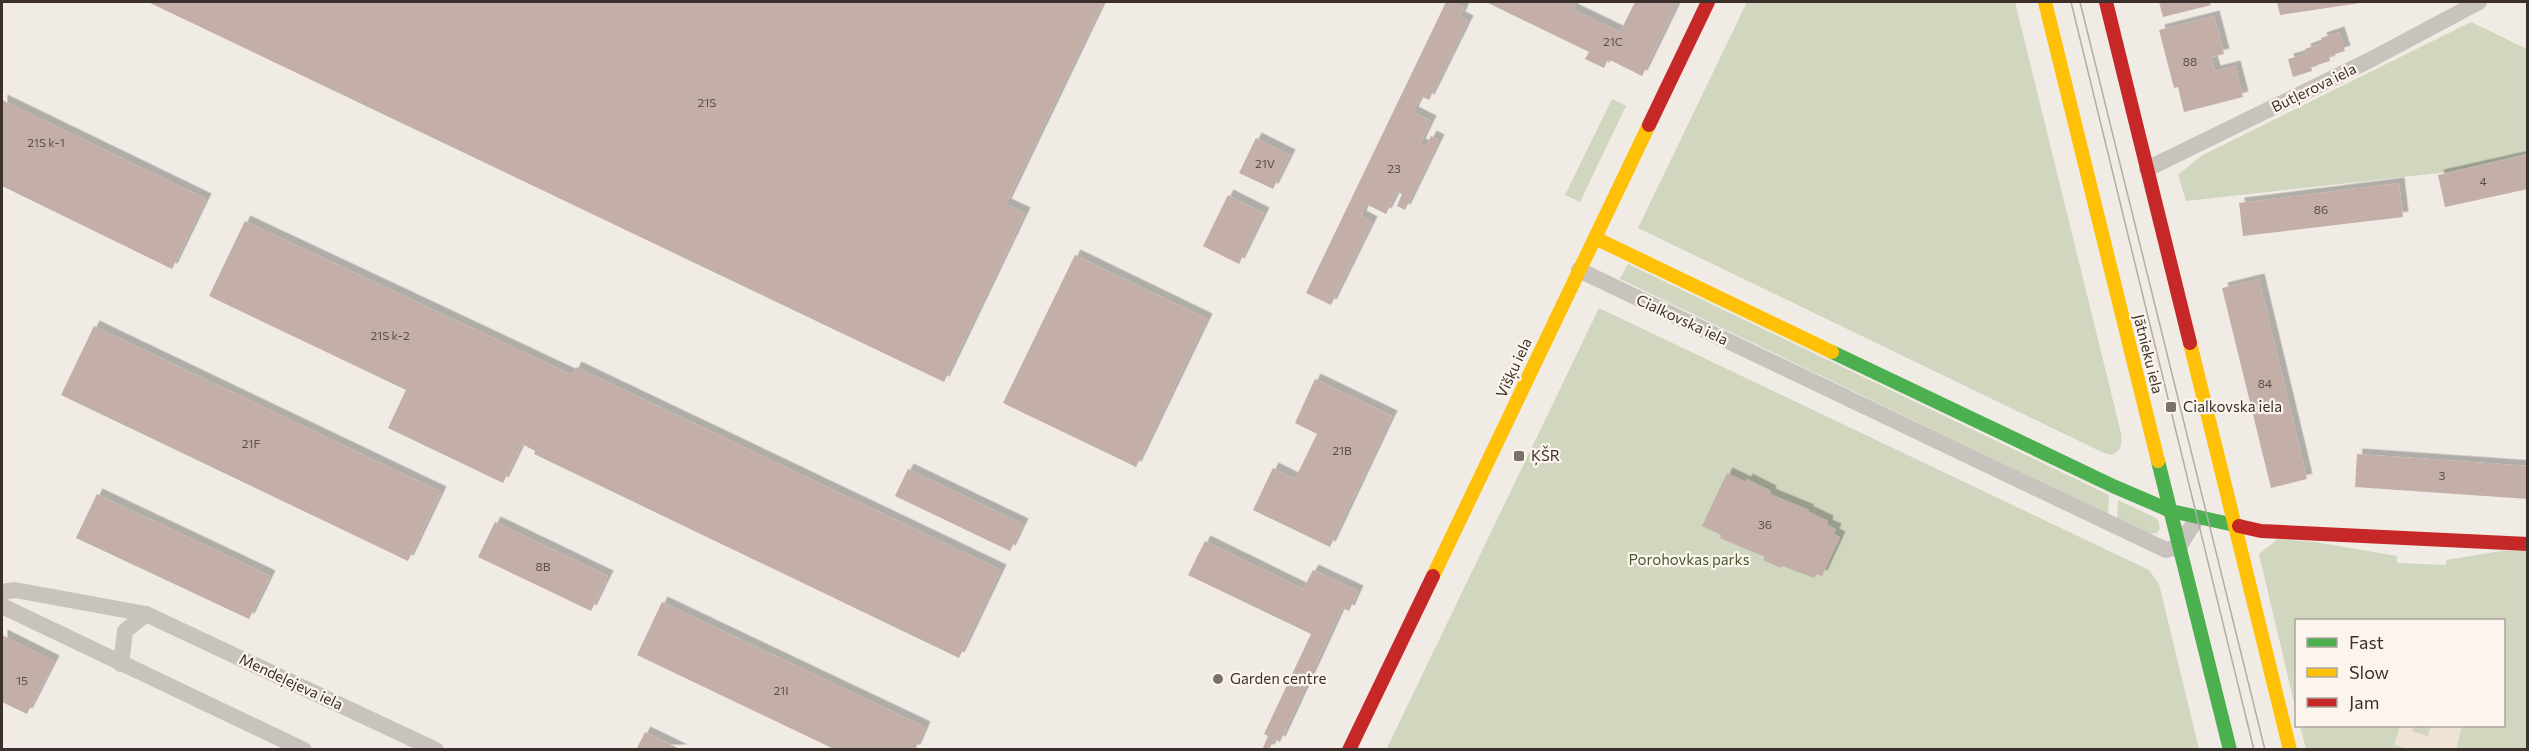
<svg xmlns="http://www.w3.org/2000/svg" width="2529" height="751" font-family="Commissioner,sans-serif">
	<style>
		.green { fill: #d1d6bf }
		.plaza { fill: #eee3d5 }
		.building { fill: #c3afa7; filter: url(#shadow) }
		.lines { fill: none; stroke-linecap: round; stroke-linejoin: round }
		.street { stroke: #c9c3be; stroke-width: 16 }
		.fast { stroke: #4caf50; stroke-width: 14 }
		.slow { stroke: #ffc107; stroke-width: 14 }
		.jam { stroke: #c62828; stroke-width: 14 }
		.tram { stroke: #b1aca8; stroke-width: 1.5 }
		.poi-dot { fill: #7a716c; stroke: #fbf5ee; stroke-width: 2 }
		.labels { text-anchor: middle; stroke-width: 4.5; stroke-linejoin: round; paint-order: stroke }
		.number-label { font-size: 12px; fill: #5d504a }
		.street-label { font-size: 15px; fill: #3b302b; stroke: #fbf5ee }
		.poi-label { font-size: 15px; fill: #3b302b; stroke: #fbf5ee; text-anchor: start }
		.park-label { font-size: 15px; fill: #4a5a2e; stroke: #fbf5ee }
	</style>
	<defs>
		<filter id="shadow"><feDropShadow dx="5.5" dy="-5.5" stdDeviation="0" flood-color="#0004"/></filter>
	</defs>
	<rect width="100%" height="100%" fill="#f0ebe5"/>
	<g class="green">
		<path d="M 1747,2 L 2015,2 L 2121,433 C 2122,444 2122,449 2112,455 L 2104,453 L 1638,228 Z"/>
		<polygon points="2471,22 2527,49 2527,153 2448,172 2186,201 2178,175 2201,156"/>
		<polygon points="1612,99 1626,106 1580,202 1565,195"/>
		<polygon points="1628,264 2109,495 2108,514 1620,279"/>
		<polygon points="1599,308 2149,570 2159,584 2199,749 1386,750"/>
		<polygon points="2118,500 2154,517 2158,520 2160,529 2157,533 2149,534 2117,518"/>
		<polygon points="2278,539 2315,542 2397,556 2397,563 2446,565 2446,560 2501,551 2527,550 2527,749 2306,749 2300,726 2504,726 2504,620 2296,620 2296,711 2259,554"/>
	</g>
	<polygon class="plaza" points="2400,726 2413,726 2412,731 2428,736 2430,728 2425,726 2462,726 2456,750 2410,749 2394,745"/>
	<g class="building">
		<polygon points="148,2 1103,2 1006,204 1025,213 944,382"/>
		<polygon points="1446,2 1452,2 1464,7 1460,17 1468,21 1429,100 1421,96 1413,112 1431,121 1420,144 1426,146 1431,136 1439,140 1405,210 1397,206 1402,194 1397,192 1386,214 1366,204 1361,216 1372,222 1331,305 1306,293"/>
		<polygon points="1486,2 1576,2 1572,9 1620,32 1635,2 1678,2 1642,76 1608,59 1604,68 1585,59 1589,52"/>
		<polygon points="2159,2 2210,2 2211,5 2163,17"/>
		<polygon points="2277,2 2360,2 2360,3 2280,15"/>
		<polygon points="2214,16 2224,54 2211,57 2215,71 2235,66 2243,97 2184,112 2178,87 2174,88 2159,30"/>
		<polygon points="2339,32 2345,51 2329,56 2330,61 2311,67 2312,71 2293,77 2288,59 2306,54 2305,49 2323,43 2321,38"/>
		<polygon points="2,100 206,199 172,269 2,186"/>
		<polygon points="1256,138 1290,155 1273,189 1239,173"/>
		<polygon points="2528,155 2528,189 2445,207 2438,175"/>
		<polygon points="2399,183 2403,217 2243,236 2239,203"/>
		<polygon points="1228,195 1264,213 1239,264 1203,246"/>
		<polygon points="245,221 572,375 576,367 1001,570 959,658 534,454 535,451 522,444 503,483 388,428 406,390 209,296"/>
		<polygon points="1075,255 1207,319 1136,467 1003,403"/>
		<polygon points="2259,279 2307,479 2271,488 2222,288"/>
		<polygon points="94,326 441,492 408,561 61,395"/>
		<polygon points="1315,379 1392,416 1330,547 1253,510 1273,468 1295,479 1317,434 1295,423"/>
		<polygon points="2357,454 2528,466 2528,499 2355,487"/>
		<polygon points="908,469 1023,524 1010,551 895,496"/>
		<polygon points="1727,473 1746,482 1747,479 1771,491 1770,494 1809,510 1807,511 1828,521 1827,525 1836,529 1834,534 1840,537 1822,576 1816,574 1814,578 1782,566 1781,568 1763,560 1765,557 1720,538 1721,535 1702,526"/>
		<polygon points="97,494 270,576 249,619 76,538"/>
		<polygon points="495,522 608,576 591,611 478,557"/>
		<polygon points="1205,541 1303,589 1313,570 1358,591 1349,611 1342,608 1280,742 1274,739 1269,750 1262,750 1268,736 1264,734 1311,634 1188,575"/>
		<polygon points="662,602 925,727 915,750 836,750 637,655"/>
		<polygon points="2,635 54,661 27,714 2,702"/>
		<polygon points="645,732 682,750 636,750"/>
	</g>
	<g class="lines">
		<g class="street">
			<polyline points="2147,169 2370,60 2479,2"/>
			<polyline points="1579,270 2166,550 2179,547 2197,518"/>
			<polyline points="2,592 15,590 146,614 436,750"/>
			<polyline points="2,606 304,750"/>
			<polyline points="121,664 125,631 146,614"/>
		</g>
		<g class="fast">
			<polyline points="1832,352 2113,486 2171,511 2239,526"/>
			<polyline points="2158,461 2230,750"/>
		</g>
		<g class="slow">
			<polyline points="2045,2 2158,461"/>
			<polyline points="1595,238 1832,352"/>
			<polyline points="2190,343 2290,750"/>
			<polyline points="1433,576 1649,125"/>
		</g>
		<g class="jam">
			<polyline points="2106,2 2190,343"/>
			<polyline points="1649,125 1708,2"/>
			<polyline points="2239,526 2261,531 2528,544"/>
			<polyline points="1349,750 1433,576"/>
		</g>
		<g class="tram">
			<polyline points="2071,2 2254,750"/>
			<polyline points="2080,2 2265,750"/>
		</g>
	</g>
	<g class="poi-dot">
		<rect x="2165" y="401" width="12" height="12" rx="3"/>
		<rect x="1513" y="450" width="12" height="12" rx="3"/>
		<circle cx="1218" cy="679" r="6"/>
	</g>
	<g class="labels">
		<g class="number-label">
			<text x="1613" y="46">21C</text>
			<text x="2190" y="66">88</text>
			<text x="707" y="107">21S</text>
			<text x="46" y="147">21S k-1</text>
			<text x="1265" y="168">21V</text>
			<text x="1394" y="173">23</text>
			<text x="2483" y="186">4</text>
			<text x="2321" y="214">86</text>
			<text x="390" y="340">21S k-2</text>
			<text x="2265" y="388">84</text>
			<text x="251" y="448">21F</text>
			<text x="1342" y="455">21B</text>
			<text x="2442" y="480">3</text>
			<text x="1765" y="529">36</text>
			<text x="543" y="571">8B</text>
			<text x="22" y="685">15</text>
			<text x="781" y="695">21I</text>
		</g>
		<g class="street-label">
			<text transform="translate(2314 88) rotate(-26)" y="5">Butļerova iela</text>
			<text transform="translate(1682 320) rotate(25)" y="5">Cialkovska iela</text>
			<text transform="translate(2148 354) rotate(76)" y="5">Jātnieku iela</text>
			<text transform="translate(1514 368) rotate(-65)" y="5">Višķu iela</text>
			<text transform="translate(291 682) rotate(25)" y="5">Mendeļejeva iela</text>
		</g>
		<g class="poi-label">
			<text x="2183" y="412">Cialkovska iela</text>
			<text x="1531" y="461">ĶŠR</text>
			<text x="1230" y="684">Garden centre</text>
		</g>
		<g class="park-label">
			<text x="1689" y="565">Porohovkas parks</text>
		</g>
	</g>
	<rect width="2529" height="751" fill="none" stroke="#3b302b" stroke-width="6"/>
	<rect x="2295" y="619" width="210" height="108" fill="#fbf5ee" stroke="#aea6a0" stroke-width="1.5"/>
	<rect x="2307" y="638" width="30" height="9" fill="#4caf50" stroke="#aea6a0" stroke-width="1.5"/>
	<text x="2349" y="649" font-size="18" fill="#3b302b">Fast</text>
	<rect x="2307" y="668" width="30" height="9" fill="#ffc107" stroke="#aea6a0" stroke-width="1.5"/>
	<text x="2349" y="679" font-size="18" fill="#3b302b">Slow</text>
	<rect x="2307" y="698" width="30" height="9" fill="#c62828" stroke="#aea6a0" stroke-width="1.5"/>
	<text x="2349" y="709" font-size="18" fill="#3b302b">Jam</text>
</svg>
